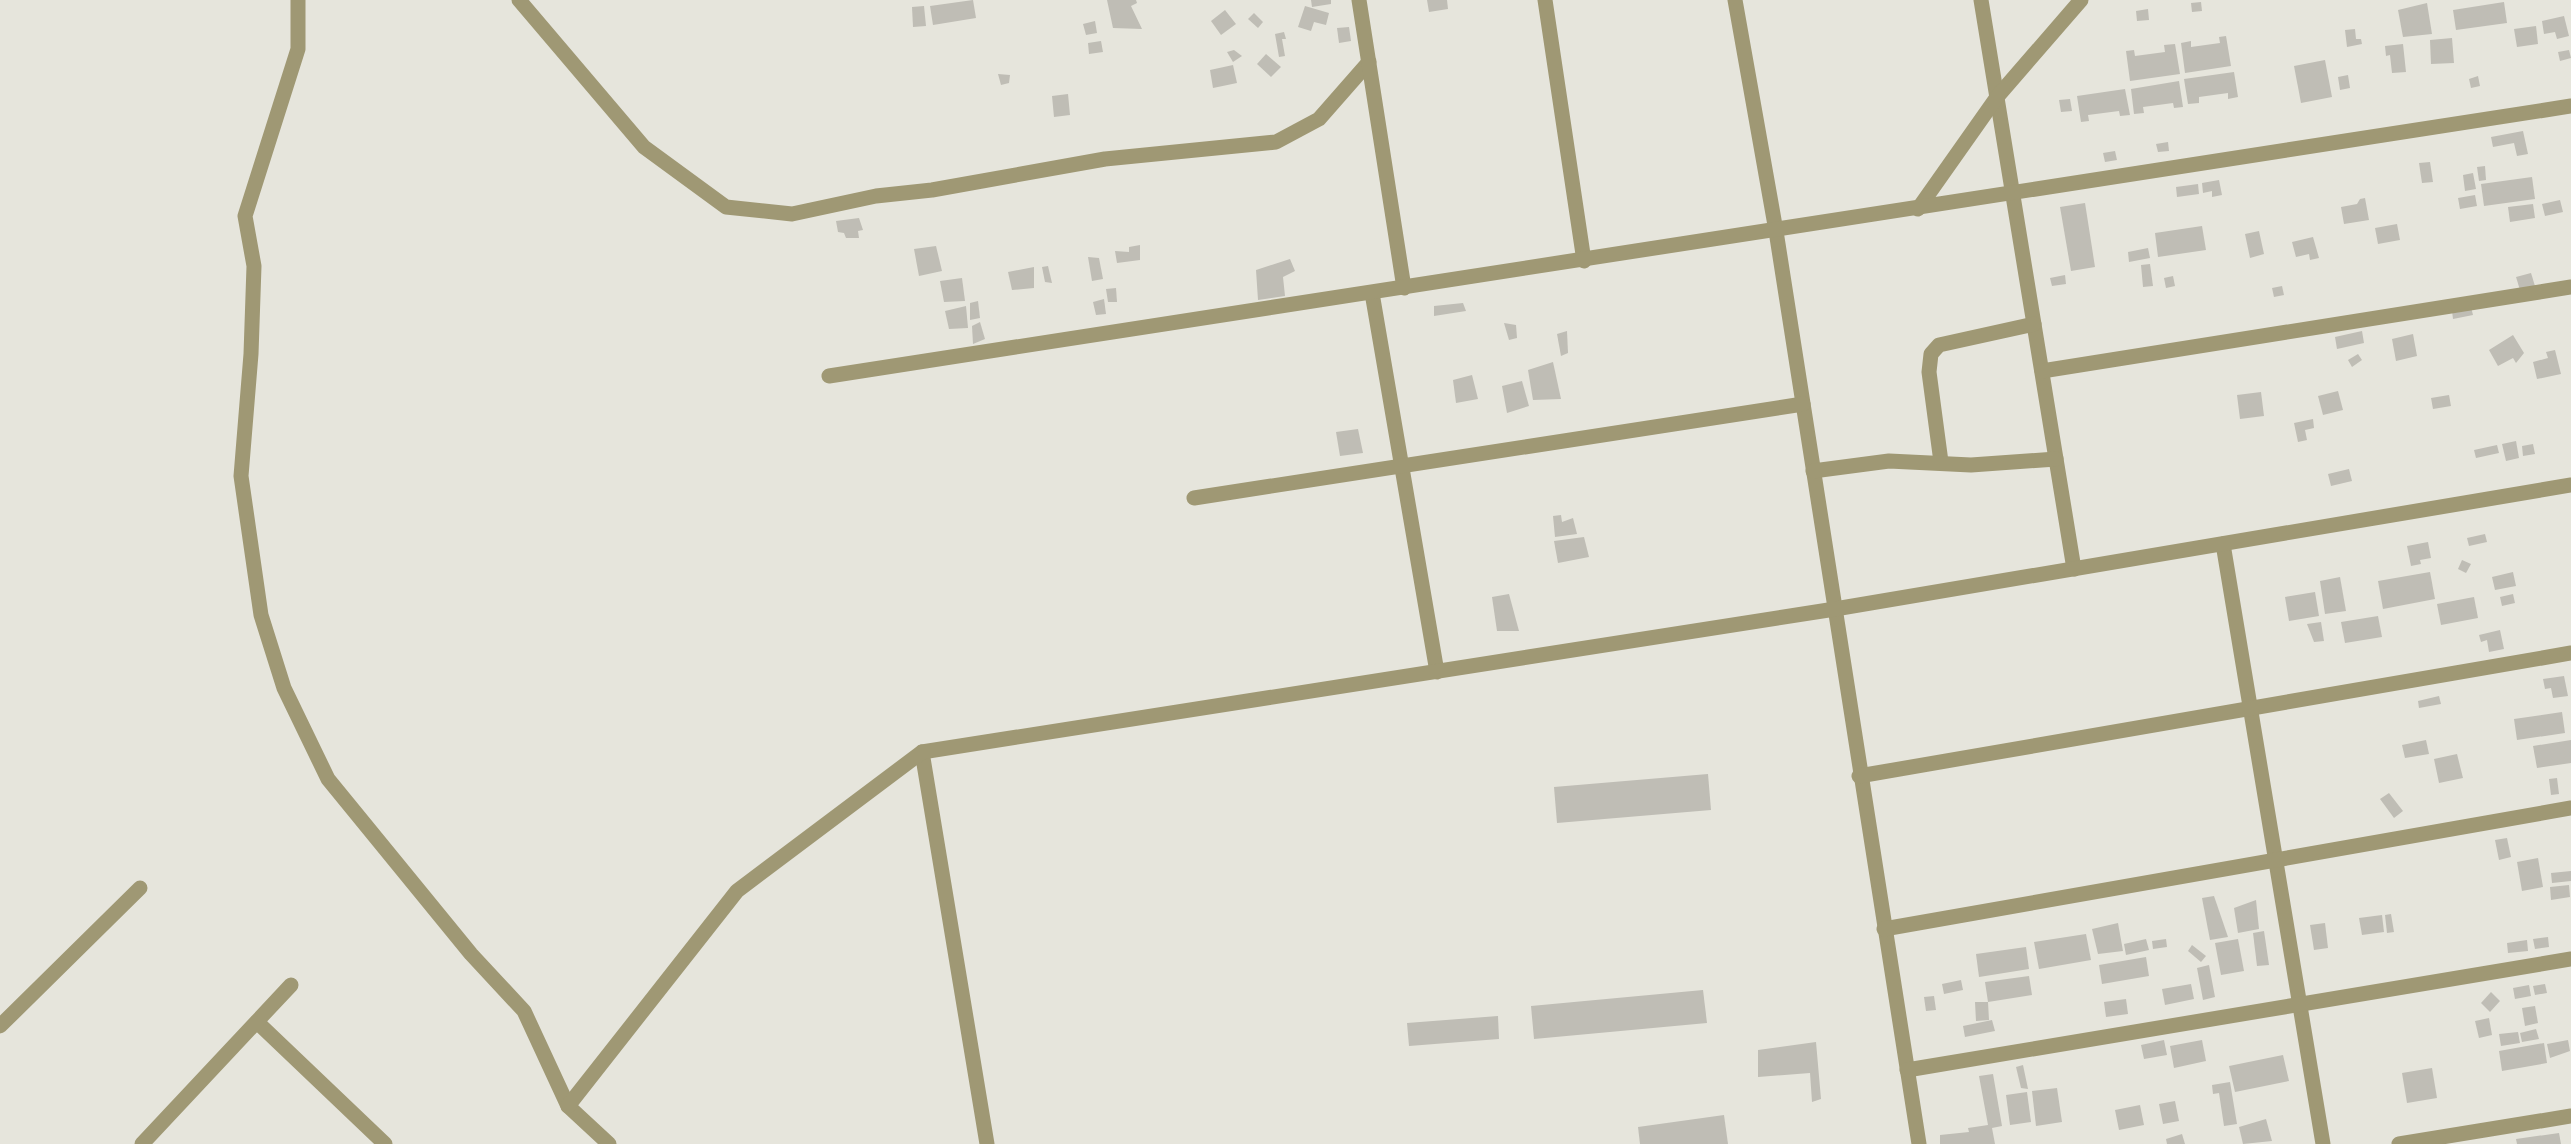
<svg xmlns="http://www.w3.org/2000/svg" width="2571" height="1144" font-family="Figtree,sans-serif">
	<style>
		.building { fill: #bfbdb5 }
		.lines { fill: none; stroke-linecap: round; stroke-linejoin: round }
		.street { stroke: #9f9874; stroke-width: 15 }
	</style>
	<rect width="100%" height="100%" fill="#e6e5dc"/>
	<g class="building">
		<polygon points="973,0 976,18 933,25 930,6"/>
		<polygon points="1107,0 1136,0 1137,3 1131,6 1142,29 1113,28"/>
		<polygon points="1311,0 1331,0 1331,4 1312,7"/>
		<polygon points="1427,0 1447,0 1448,9 1429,12"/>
		<polygon points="2201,2 2202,11 2192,12 2191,3"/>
		<polygon points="2504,2 2507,23 2456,30 2453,10"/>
		<polygon points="2427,3 2432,34 2403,37 2398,10"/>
		<polygon points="924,6 926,26 913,27 912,7"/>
		<polygon points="1305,6 1329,13 1326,25 1314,22 1311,31 1298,27"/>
		<polygon points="2148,9 2149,20 2137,21 2136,11"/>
		<polygon points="1225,10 1236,24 1221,35 1211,21"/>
		<polygon points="1254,13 1263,22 1258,28 1248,19"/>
		<polygon points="2564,16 2569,36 2557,39 2555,32 2544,34 2542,21"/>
		<polygon points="1095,21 1097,33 1086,35 1083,24"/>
		<polygon points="2536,26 2538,44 2517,47 2514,29"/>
		<polygon points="1349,27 1351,41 1339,43 1337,28"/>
		<polygon points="2355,29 2356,39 2361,39 2362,44 2347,47 2345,30"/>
		<polygon points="1284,32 1286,39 1282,39 1285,56 1279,57 1275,34"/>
		<polygon points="2226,36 2231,66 2185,73 2181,43 2191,41 2191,47 2220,43 2219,37"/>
		<polygon points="2452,38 2454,63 2431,64 2430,40"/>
		<polygon points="1101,41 1103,52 1089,54 1088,43"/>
		<polygon points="2175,44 2180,74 2130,81 2126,51 2134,50 2135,56 2165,52 2164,45"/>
		<polygon points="2403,44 2406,72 2392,73 2390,55 2386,56 2385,46"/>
		<polygon points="1234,50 1242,56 1233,62 1227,52"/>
		<polygon points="2569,50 2571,58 2560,61 2558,52"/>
		<polygon points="1266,54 1281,67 1271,77 1257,64"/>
		<polygon points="2325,60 2332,97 2301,103 2294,66"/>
		<polygon points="1233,65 1237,83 1213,88 1210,70"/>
		<polygon points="2234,72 2238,97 2228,99 2228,93 2199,97 2199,103 2188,104 2184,79"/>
		<polygon points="998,74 1010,75 1009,83 1001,85"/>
		<polygon points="2348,75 2350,88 2340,90 2338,77"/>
		<polygon points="2478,76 2480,86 2471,88 2469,79"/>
		<polygon points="2179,81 2183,107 2174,108 2173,103 2143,107 2144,113 2134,114 2131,89"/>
		<polygon points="2125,89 2130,115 2120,116 2119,111 2088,115 2089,121 2081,122 2077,96"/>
		<polygon points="1068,94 1070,115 1054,117 1052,96"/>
		<polygon points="2070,99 2072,111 2061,112 2059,100"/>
		<polygon points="2523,131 2528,154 2517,156 2514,143 2493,147 2491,137"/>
		<polygon points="2168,142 2169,151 2158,152 2156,144"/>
		<polygon points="2115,151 2117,160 2105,162 2103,153"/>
		<polygon points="2430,162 2433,182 2422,183 2419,163"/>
		<polygon points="2485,166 2486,180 2479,181 2477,167"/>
		<polygon points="2473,173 2476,189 2465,191 2463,175"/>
		<polygon points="2532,177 2535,199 2484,206 2481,184"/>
		<polygon points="2219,180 2222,195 2212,197 2212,191 2203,193 2202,183"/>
		<polygon points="2198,184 2199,194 2177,197 2176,187"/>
		<polygon points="2475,195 2477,206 2460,209 2458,198"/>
		<polygon points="2365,198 2369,220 2344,224 2341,207 2357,204 2360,199"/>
		<polygon points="2560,200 2563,212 2545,216 2542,204"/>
		<polygon points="2085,203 2095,267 2071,271 2060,207"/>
		<polygon points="2533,204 2535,218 2510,222 2508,207"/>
		<polygon points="859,218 863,230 858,231 859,238 846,238 844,233 838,232 836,221"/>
		<polygon points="2397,224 2400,240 2378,244 2375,228"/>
		<polygon points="2202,226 2206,250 2158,257 2155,233"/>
		<polygon points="2259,231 2264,254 2250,258 2245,234"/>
		<polygon points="2313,237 2319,258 2310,260 2309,254 2296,257 2292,242"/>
		<polygon points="1140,245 1140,260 1117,263 1115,251 1129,252 1129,247"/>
		<polygon points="936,246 942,271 919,276 914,249"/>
		<polygon points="2148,248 2150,258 2129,262 2128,252"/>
		<polygon points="1088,257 1099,258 1103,279 1092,281"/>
		<polygon points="1290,259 1295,271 1283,277 1285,296 1258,300 1256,270"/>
		<polygon points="2150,264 2153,286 2143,287 2141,265"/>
		<polygon points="1048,266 1052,283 1045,282 1042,267"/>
		<polygon points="1034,267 1034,288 1012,290 1008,272"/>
		<polygon points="2531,273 2535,286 2520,290 2516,277"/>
		<polygon points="2065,275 2066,284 2052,286 2050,278"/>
		<polygon points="2173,276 2175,286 2166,288 2164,278"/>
		<polygon points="962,278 965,301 944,302 940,281"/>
		<polygon points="2282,286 2284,295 2274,297 2272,288"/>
		<polygon points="1116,288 1117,302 1108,302 1106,289"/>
		<polygon points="1104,299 1106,314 1096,315 1093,302"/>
		<polygon points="978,301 980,318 970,320 970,303"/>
		<polygon points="1463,303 1466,311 1434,316 1434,306"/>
		<polygon points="966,306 968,328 949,329 945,311"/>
		<polygon points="2471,307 2473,315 2453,319 2452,311"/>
		<polygon points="980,322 985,339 973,344 972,326"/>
		<polygon points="1504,323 1516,325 1517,338 1509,340"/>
		<polygon points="1567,331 1568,353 1561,356 1557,334"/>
		<polygon points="2362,331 2364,343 2337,349 2335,337"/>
		<polygon points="2413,334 2417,356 2396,361 2392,339"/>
		<polygon points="2513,335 2524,353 2516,363 2513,358 2498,366 2489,350"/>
		<polygon points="2555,350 2561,374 2537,379 2533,362 2548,358 2546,352"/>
		<polygon points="2358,354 2362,360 2352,367 2348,360"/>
		<polygon points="1553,362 1561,399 1533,400 1528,370"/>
		<polygon points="1472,375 1478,399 1456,403 1453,380"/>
		<polygon points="1522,381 1529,406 1507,413 1502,386"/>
		<polygon points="2338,391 2343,410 2323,415 2318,396"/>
		<polygon points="2261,392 2264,416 2240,419 2237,395"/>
		<polygon points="2449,395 2451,406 2433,409 2431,398"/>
		<polygon points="2313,419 2314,428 2305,430 2307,440 2298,442 2294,423"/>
		<polygon points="1358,429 1363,453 1340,456 1336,432"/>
		<polygon points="2516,441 2519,458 2506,461 2502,444"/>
		<polygon points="2533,444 2535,454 2523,456 2522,446"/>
		<polygon points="2497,445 2499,453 2476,458 2474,450"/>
		<polygon points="2349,469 2352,481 2331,486 2328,474"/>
		<polygon points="1561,515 1562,522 1573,518 1577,534 1555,537 1553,516"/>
		<polygon points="2485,534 2487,542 2469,546 2467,538"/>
		<polygon points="1584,537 1589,557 1558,563 1554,541"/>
		<polygon points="2428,542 2431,558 2420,560 2421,564 2411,566 2407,546"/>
		<polygon points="2462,560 2471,564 2466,573 2458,569"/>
		<polygon points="2430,572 2435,599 2383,609 2378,581"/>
		<polygon points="2513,572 2516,586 2495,590 2492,577"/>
		<polygon points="2340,577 2346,611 2325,614 2320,581"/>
		<polygon points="2315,592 2319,616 2289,621 2285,597"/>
		<polygon points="1509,594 1519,631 1497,631 1492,597"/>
		<polygon points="2513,594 2515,603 2502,606 2500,597"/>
		<polygon points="2474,597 2478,618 2441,625 2437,604"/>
		<polygon points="2378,616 2382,637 2345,643 2341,622"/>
		<polygon points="2321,622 2324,641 2314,642 2307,624"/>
		<polygon points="2500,630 2504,649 2489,652 2487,640 2481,642 2479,635"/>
		<polygon points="2564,676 2568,696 2553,698 2551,688 2545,689 2543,679"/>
		<polygon points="2439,696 2441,704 2419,708 2418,701"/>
		<polygon points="2562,712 2565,733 2517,740 2514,719"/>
		<polygon points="2426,740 2429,754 2405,758 2402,745"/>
		<polygon points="2571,740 2571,763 2537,768 2533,746"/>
		<polygon points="2457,754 2463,778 2439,783 2434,759"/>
		<polygon points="1708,774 1711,810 1557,823 1554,787"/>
		<polygon points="2557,778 2559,794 2551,795 2549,779"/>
		<polygon points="2389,793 2403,811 2394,818 2380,799"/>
		<polygon points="2507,838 2511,857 2499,860 2495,840"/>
		<polygon points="2538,858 2543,887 2522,891 2517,862"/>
		<polygon points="2571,871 2571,881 2552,883 2551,873"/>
		<polygon points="2569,885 2570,897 2551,900 2550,887"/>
		<polygon points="2214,896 2228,937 2210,940 2202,898"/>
		<polygon points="2256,900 2259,929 2238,933 2234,908"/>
		<polygon points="2391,914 2394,932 2387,933 2385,915"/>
		<polygon points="2382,915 2384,932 2362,935 2359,918"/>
		<polygon points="2118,923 2123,951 2098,954 2092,929"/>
		<polygon points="2325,923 2328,948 2314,950 2310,925"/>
		<polygon points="2264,931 2269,965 2257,966 2253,933"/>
		<polygon points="2086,934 2091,960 2039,969 2034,942"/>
		<polygon points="2548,937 2549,947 2535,949 2533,939"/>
		<polygon points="2146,939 2149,950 2126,955 2124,944"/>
		<polygon points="2166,939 2167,947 2153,949 2152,941"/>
		<polygon points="2238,939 2244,971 2221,975 2215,943"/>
		<polygon points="2527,940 2528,951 2508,953 2507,943"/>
		<polygon points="2192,945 2206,956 2201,962 2188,951"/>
		<polygon points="2026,947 2029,969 1979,977 1976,954"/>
		<polygon points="2146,957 2149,976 2102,984 2099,965"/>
		<polygon points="2209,965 2215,997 2203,1000 2197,968"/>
		<polygon points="2029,976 2032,995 1988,1002 1989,1020 1976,1021 1975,1002 1988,1002 1985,982"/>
		<polygon points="1961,980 1963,990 1944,994 1942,984"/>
		<polygon points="2191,984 2194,999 2165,1005 2162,989"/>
		<polygon points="2545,984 2547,993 2535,995 2533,986"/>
		<polygon points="2529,985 2531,996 2515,999 2513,988"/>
		<polygon points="1703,990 1707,1023 1534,1039 1531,1006"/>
		<polygon points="2491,992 2500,1001 2490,1012 2481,1003"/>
		<polygon points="1934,996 1936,1010 1926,1011 1924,997"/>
		<polygon points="2126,999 2128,1014 2106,1017 2104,1002"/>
		<polygon points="2535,1006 2538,1023 2525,1026 2522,1008"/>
		<polygon points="1498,1016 1499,1039 1409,1046 1407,1023"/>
		<polygon points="2489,1018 2492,1035 2479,1038 2475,1021"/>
		<polygon points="1992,1020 1995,1031 1965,1037 1963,1026"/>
		<polygon points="2536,1029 2539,1039 2522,1042 2520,1033"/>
		<polygon points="2518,1032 2520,1043 2501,1046 2499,1034"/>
		<polygon points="2164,1040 2167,1055 2144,1059 2141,1045"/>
		<polygon points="2202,1040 2206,1061 2174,1068 2170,1046"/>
		<polygon points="2568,1040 2570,1051 2550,1058 2547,1044"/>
		<polygon points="1816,1042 1821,1099 1812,1102 1810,1073 1758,1077 1758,1050"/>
		<polygon points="2544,1043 2547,1063 2502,1071 2499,1051"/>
		<polygon points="2283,1055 2289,1081 2235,1092 2229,1066"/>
		<polygon points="2023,1065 2028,1089 2021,1088 2016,1067"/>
		<polygon points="2432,1068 2437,1098 2407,1103 2402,1073"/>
		<polygon points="1993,1074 2002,1126 1992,1128 1995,1144 1940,1144 1940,1135 1969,1132 1968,1128 1988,1125 1979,1076"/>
		<polygon points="2230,1082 2237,1124 2224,1126 2219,1093 2213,1094 2212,1085"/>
		<polygon points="2057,1088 2062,1122 2036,1126 2032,1091"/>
		<polygon points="2027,1092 2031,1122 2010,1125 2006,1095"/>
		<polygon points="2175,1101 2179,1121 2163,1124 2159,1104"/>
		<polygon points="2140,1105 2144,1125 2119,1130 2115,1110"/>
		<polygon points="1724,1115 1728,1144 1640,1144 1638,1127"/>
		<polygon points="2266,1119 2272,1141 2243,1144 2239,1127"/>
		<polygon points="2559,1133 2561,1144 2517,1144 2516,1139"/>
		<polygon points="2182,1134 2185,1144 2167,1144 2166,1139"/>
	</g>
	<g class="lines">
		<g class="street">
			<polyline points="298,0 298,49 245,216 254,266 251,354 241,476 261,615 284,688 328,779 471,954 524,1011 568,1106 609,1144"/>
			<polyline points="519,0 644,147 726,207 792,214 876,196 932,190 1105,159 1276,142 1319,119 1369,62"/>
			<polyline points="1359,0 1404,288"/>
			<polyline points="1545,0 1584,261"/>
			<polyline points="1735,0 1776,231 1919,1144"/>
			<polyline points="1981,0 2074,569"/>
			<polyline points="1918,209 1997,97 2081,0"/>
			<polyline points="1372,293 1437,672"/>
			<polyline points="2042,371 2571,287"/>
			<polyline points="829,376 2571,106"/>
			<polyline points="1941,462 1929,372 1931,354 1939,345 2034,324"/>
			<polyline points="1813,471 1889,461 1971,465 2056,459"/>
			<polyline points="1194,498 1803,404"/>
			<polyline points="2223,544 2323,1144"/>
			<polyline points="922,752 987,1144"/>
			<polyline points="1859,776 2571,653"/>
			<polyline points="1884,929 2571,808"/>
			<polyline points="257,1022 385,1144"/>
			<polyline points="0,1026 140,888"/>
			<polyline points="1907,1070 2571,959"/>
			<polyline points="568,1106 737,891 922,752 1835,609 2571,485"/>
			<polyline points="142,1144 291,985"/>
			<polyline points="2399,1144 2571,1116"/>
		</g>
	</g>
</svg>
